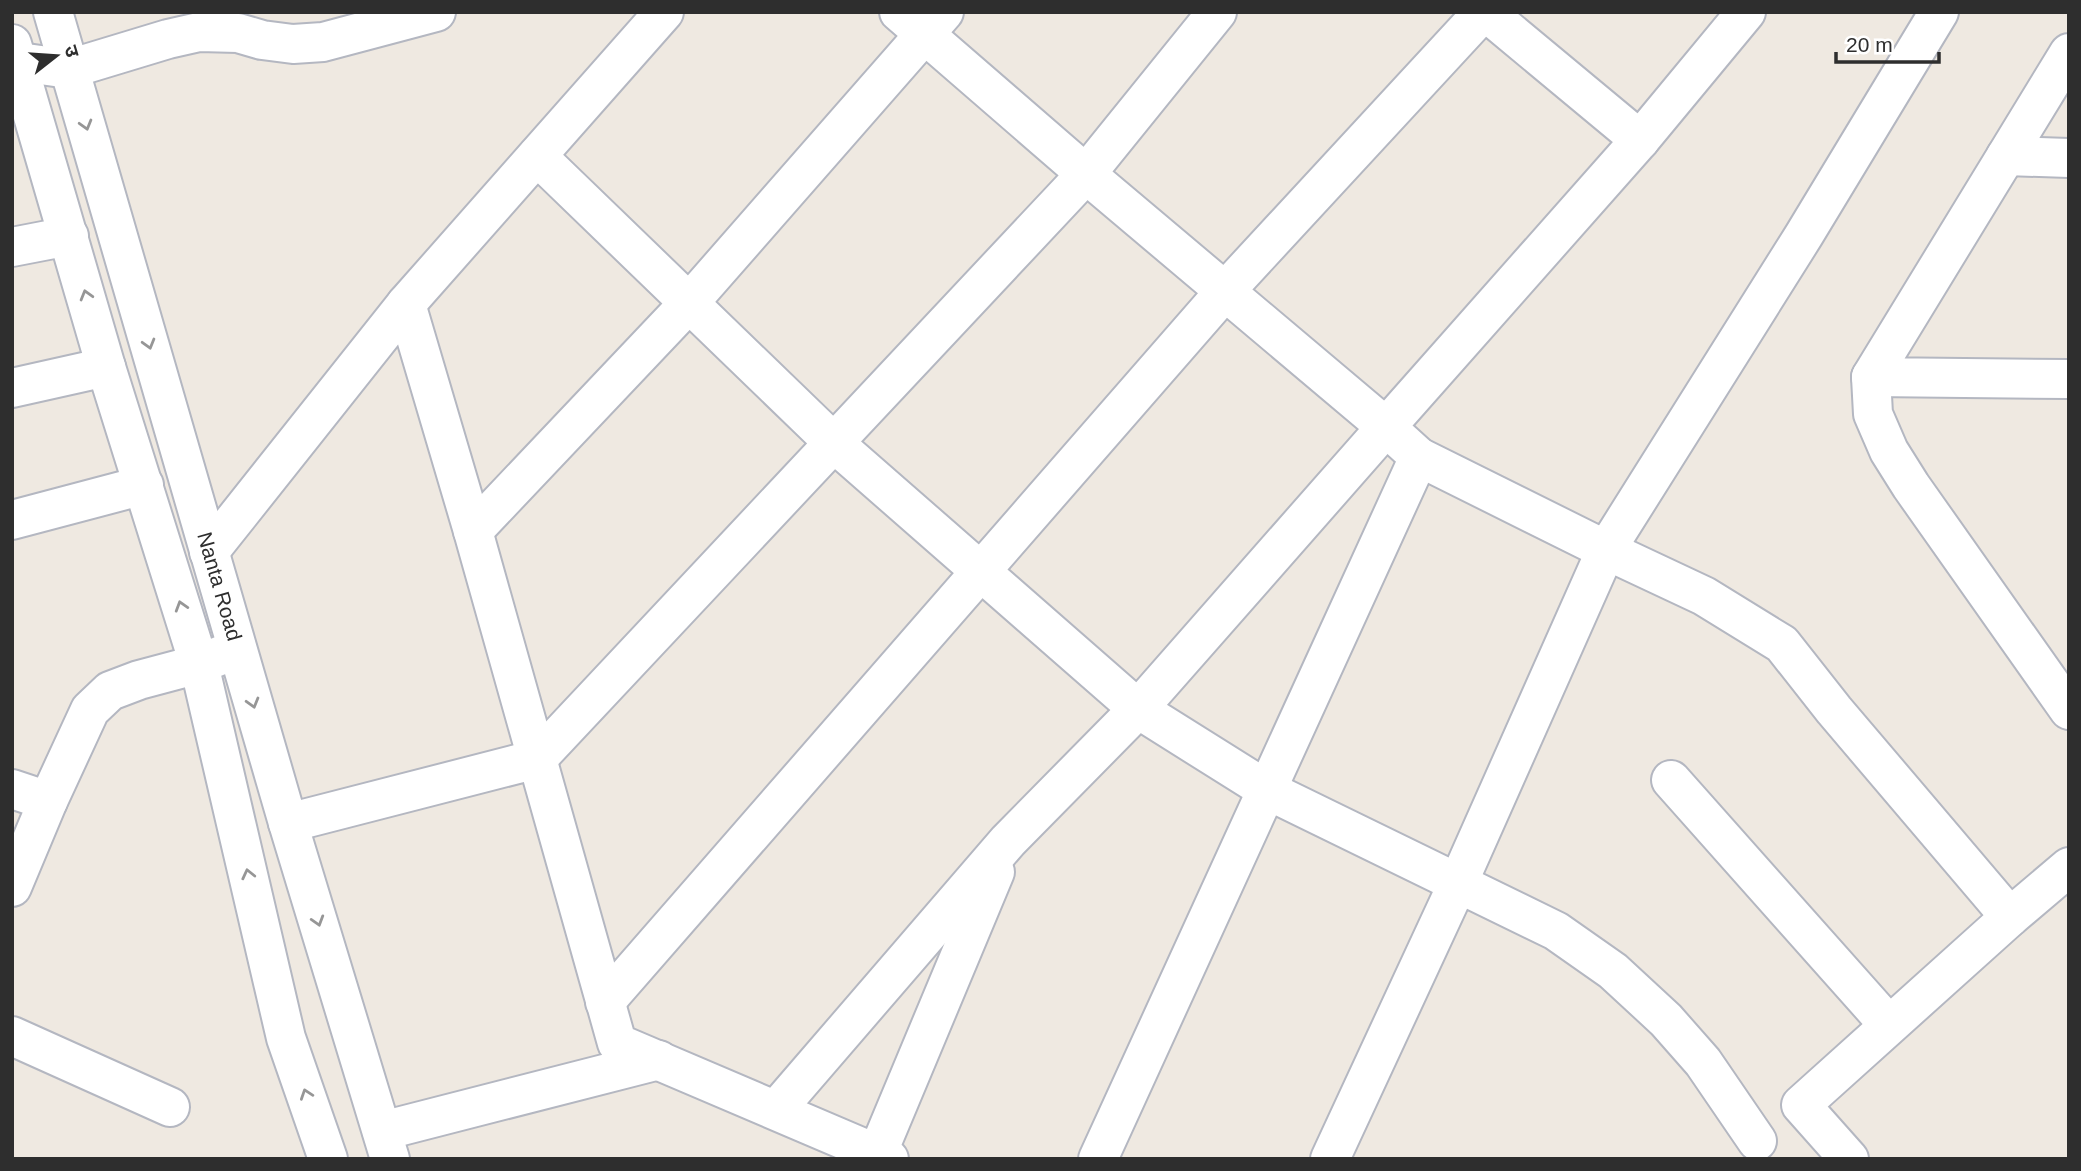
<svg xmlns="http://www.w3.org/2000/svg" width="2081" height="1171" font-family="Helvetica,'Noto Sans Devanagari',sans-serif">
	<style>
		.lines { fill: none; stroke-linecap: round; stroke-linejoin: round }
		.street-casing { stroke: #b4b7c1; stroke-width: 42 }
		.secondary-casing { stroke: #b4b7c1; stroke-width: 42 }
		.street { stroke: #fff; stroke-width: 38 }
		.secondary { stroke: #fff; stroke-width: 38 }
		.oneway { stroke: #969696 }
		.labels { text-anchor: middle; stroke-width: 6; stroke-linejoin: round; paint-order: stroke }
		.street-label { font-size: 21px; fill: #2e2e2e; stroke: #fff }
	</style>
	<rect width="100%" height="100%" fill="#efe9e1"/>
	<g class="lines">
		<defs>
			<g id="street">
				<polyline points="1486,12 1640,140"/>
				<polyline points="1746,12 1640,140 1386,427 1419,457 1606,550 1804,235 1939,12"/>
				<polyline points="2069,53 1871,377 2069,379"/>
				<polyline points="12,61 69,69 168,39 199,32 238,33 262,40 293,44 323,42 436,12"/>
				<polyline points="537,156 834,443 1138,709 1267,790 1556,931 1613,971 1666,1020 1703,1062 1757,1141"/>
				<polyline points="2006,156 2069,158"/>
				<polyline points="12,247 69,236"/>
				<polyline points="406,304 473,531 689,303 944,12"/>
				<polyline points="1871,377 1873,414 1889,451 1911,486 2069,710"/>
				<polyline points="12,388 106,367"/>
				<polyline points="12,520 144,485"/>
				<polyline points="473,531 617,1043 889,1159"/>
				<polyline points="209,552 406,304 664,12"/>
				<polyline points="1671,780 1888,1024"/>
				<polyline points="12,789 48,801"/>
				<polyline points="288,823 537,759 1086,174 1217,12"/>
				<polyline points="12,887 48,801 90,710 110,691 139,680 199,664 237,649"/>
				<polyline points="2010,917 2069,867"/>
				<polyline points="605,1002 1226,290 1483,12"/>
				<polyline points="12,1036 170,1107"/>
				<polyline points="776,1110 1008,841 1138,709 1386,427 1086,174 899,12"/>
				<polyline points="382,1131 659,1060"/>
				<polyline points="875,1159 995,872"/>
				<polyline points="1098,1159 1419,457"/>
				<polyline points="1330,1159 1458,883 1606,550 1704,596 1782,644 1834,710 2010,917 1801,1105 1849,1159"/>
			</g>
			<g id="secondary">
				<path id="s1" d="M 53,12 L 288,823 L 390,1159"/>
				<polyline points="12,44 106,367 199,664 286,1038 328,1159"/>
			</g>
		</defs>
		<use href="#street" class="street-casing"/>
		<use href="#secondary" class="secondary-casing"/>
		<use href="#street" class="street"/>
		<use href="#secondary" class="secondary"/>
	</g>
	<defs><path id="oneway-chevron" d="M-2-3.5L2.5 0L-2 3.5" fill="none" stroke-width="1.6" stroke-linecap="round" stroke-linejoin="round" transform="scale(1.75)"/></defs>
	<g class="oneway">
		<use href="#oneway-chevron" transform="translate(86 125) rotate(74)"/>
		<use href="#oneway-chevron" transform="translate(86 295) rotate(-106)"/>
		<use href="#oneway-chevron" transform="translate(149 344) rotate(74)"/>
		<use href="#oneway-chevron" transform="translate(181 606) rotate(-107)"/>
		<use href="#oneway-chevron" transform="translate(253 703) rotate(74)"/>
		<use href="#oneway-chevron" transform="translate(248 874) rotate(-103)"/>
		<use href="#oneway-chevron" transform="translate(318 921) rotate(73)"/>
		<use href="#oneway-chevron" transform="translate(306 1094) rotate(-109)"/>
	</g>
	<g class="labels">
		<g class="street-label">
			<text dy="7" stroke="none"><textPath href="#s1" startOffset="598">Nanta Road</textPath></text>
		</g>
	</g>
	<rect width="2081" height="1171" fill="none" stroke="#2e2e2e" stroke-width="28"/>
	<g transform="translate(56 56) rotate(73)" stroke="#ffffff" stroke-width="5" paint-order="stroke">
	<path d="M0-5L12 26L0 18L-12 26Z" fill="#2e2e2e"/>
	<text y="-10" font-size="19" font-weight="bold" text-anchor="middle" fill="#2e2e2e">उ</text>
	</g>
	<path d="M1836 52v10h103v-10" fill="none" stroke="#2e2e2e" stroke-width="3.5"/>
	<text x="1846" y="52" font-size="21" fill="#2e2e2e" stroke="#ffffff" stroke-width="5" paint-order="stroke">20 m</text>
</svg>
